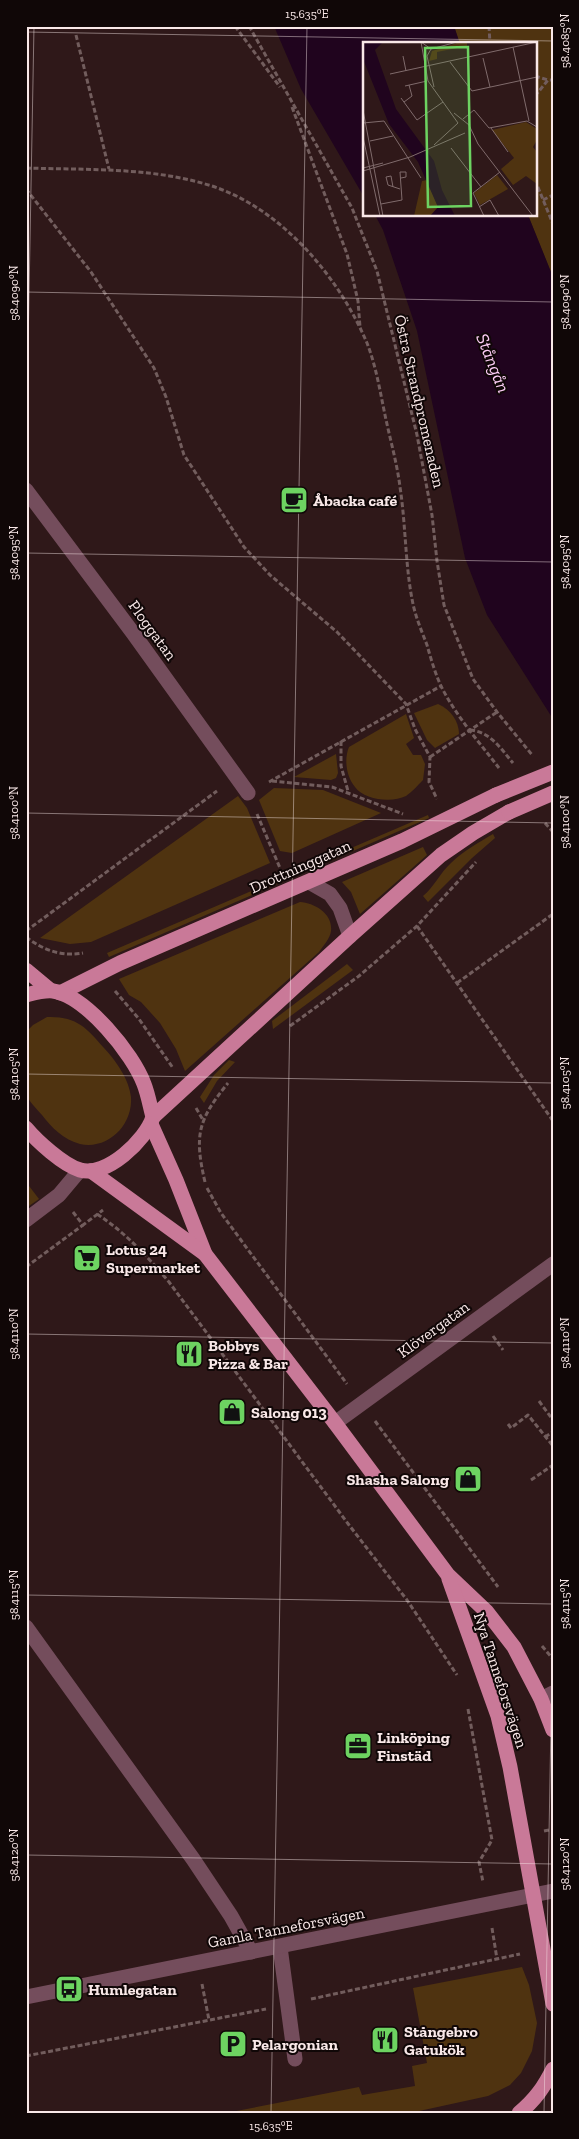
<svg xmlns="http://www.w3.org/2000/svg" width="579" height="2139" font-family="'Zilla Slab',serif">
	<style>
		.green { fill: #4f3310 }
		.water { fill: #20041e }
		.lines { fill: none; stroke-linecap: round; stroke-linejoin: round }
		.path { stroke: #725d5d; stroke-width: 3; stroke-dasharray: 5 2.5; stroke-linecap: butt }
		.minor { stroke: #744d5c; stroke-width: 15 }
		.major { stroke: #c97998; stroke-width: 15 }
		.major-bridge { stroke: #c97998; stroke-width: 15 }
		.ticks { fill: none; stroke: #f9e8e8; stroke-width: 1; stroke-opacity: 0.45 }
		.labels { text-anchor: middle; stroke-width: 4; stroke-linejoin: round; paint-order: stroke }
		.street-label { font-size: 16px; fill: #f9e8e8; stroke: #100707 }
		.poi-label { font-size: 16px; font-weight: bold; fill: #f9e8e8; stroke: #100707; text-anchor: start }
		.water-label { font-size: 18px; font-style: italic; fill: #fecef7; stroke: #100707 }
		.inset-road { fill: none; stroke: #806b6c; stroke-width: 1 }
		.view { fill: #6dd361; fill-opacity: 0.15; stroke: #6dd361; stroke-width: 2.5 }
		.inset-edge { fill: none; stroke: #f9e8e8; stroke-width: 2.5 }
		.neatline { fill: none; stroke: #f9e8e8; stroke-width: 2 }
		.ticks-label { font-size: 12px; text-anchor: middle; fill: #f9e8e8 }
	</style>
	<rect width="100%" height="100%" fill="#2f1819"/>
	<g class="green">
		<polygon points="454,26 553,26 553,277 528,215 535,215 535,44 460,44"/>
		<path d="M 438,704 C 450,709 459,721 459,734 L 435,748 L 427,740 L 414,713 Z"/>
		<path d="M 406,714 L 414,738 L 406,744 L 413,755 L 421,755 L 425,764 L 423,780 C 418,785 412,792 406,796 C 392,803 364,800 355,787 C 346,776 344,759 349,747 Z"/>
		<polygon points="336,754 338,773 336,778 331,780 294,777"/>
		<polygon points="274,788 323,790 381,813 292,853 280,851 259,800"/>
		<polygon points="238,796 247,808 270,863 91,942 70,944 40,938"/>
		<polygon points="428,815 429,818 109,957 107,953"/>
		<path d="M 493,834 L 495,838 L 472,858 L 428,902 L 423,896 C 434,887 440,873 451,863 C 463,851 478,843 493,834 Z"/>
		<polygon points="423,847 427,855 360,914 351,892 342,882"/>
		<path d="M 300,902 C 315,903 333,914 331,931 C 330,939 323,946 319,952 L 185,1071 L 176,1049 L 160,1023 L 141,1002 L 129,995 L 119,979 Z"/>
		<polygon points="347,964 353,970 273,1029 272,1021"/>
		<path d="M 47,1017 C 76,1016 86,1027 104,1048 C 116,1061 129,1079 131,1097 C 133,1125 108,1150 80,1144 C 64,1140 51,1127 42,1115 C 37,1109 28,1101 26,1093 C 23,1080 26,1048 26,1032 L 33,1025 Z"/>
		<polygon points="229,1060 235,1062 217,1081 204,1103 200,1097 214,1075"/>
		<polygon points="26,1182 39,1199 26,1208"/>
		<polygon points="522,1967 529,1985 537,2023 532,2051 521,2073 510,2085 488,2096 410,2113 226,2113 359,2087 362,2095 415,2086 412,2066 427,2063 413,1988"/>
	</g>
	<g class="water">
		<polygon points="274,26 454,26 460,44 364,44 364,197 301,89"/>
		<polygon points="375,215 528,215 553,277 553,719 487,615 465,558 417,331 383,230"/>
	</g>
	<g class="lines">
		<g class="path">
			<polyline points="235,26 280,87"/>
			<polyline points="249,26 352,208 377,271 417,435 432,515 437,561 444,605 473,679 497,712 533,756"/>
			<polyline points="489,26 490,44"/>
			<polyline points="76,35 109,169"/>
			<polyline points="535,76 548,80"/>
			<polyline points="535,96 548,80 553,80"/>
			<polyline points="292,107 347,254 358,301 360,327"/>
			<path d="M 26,168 C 88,170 152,167 212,186 C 282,209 339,277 367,343 C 376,366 380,391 385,415 C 390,439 397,463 400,487 C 406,526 405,566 413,604 C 416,618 422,632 427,645 C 431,659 435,673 441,686 C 456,716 479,742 499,768"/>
			<polyline points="535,180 553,224"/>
			<polyline points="26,189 91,272 154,368 166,397 184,455 244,547 270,575 337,632 406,704 415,729 430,757 429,782 437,799"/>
			<polyline points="543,200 553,195"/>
			<path d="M 470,730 C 491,732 501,749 513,763"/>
			<polyline points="341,741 341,766 348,791"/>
			<polyline points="430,757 497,712"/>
			<polyline points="272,781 332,787 403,814"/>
			<polyline points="269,782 441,686"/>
			<polyline points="257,814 280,868"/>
			<polyline points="545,823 553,832"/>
			<polyline points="417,926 553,1121"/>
			<polyline points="26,931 217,791"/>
			<path d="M 26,937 C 43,950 62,957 83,953"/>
			<polyline points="457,983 553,914"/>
			<polyline points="115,991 139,1019 173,1068"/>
			<polyline points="290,1026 359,976 417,926 476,862"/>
			<polyline points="196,1108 203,1120"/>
			<path d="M 205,1182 C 194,1135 198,1120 228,1083"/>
			<polyline points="207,1188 221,1213 347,1384"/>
			<polyline points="73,1212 83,1225 103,1210"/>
			<path d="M 97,1214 C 127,1234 146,1255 169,1282 L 349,1525 L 407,1600 L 457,1675"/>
			<polyline points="26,1267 83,1225"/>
			<polyline points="493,1336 503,1350"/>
			<polyline points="539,1401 553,1420"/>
			<polyline points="375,1421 498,1587"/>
			<polyline points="508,1424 511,1428 528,1415 553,1446"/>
			<polyline points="545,1437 553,1432"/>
			<polyline points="531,1480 553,1465"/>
			<polyline points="542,1646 553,1659"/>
			<polyline points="468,1709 492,1840 479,1862 483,1882"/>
			<polyline points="544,1831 553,1829"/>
			<polyline points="492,1928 497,1959"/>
			<polyline points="202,1984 209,2020"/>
			<polyline points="311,1999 520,1954"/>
			<polyline points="26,2056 266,2009"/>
		</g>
		<g class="minor">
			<polyline points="26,490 133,633 248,793"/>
			<polyline points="309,882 330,894 340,908 350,936"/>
			<polyline points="26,1220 59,1195 80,1170"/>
			<polyline points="335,1423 553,1264"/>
			<polyline points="26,1627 193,1859 231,1916 251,1952"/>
			<polyline points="541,1699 553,1693"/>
			<polyline points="280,1947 295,2059"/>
			<polyline points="26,1997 553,1891"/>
		</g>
		<g class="major">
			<polyline points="26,970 50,990"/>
			<polyline points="60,993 120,963 402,841 496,795"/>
			<path d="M 26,995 C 34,993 44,990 53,991 C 86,996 133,1054 144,1084 C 148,1094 150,1106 153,1117 C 146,1140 106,1178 80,1170 C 63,1165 37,1141 26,1128"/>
			<polyline points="153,1117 350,936 441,855 473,833 509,812"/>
			<polyline points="151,1124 176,1180 205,1254 335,1423 448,1575 487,1612 514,1647 541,1699 553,1730"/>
			<polyline points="91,1171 205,1254"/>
			<polyline points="449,1579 498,1716 510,1767 553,2004"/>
			<path d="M 519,2113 C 535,2100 544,2087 553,2069"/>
		</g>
		<g class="major-bridge">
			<polyline points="496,795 553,772"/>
			<polyline points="509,812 553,793"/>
		</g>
	</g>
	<path class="ticks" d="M 26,32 L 553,41M 26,292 L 553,302M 26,457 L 34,26M 26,553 L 553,562M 26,813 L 553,823M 26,1074 L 553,1083M 26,1334 L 553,1343M 26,1595 L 553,1604M 26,1855 L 553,1864M 271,2113 L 307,26M 544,2113 L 553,1612"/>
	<defs>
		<symbol id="cafe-square" viewBox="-11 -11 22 22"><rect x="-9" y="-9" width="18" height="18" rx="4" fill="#6dd361" stroke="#100707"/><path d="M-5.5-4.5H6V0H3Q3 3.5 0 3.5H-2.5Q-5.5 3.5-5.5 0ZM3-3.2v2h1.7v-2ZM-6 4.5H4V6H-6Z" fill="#111"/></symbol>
		<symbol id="supermarket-square" viewBox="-11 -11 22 22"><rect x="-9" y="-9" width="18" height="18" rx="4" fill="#6dd361" stroke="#100707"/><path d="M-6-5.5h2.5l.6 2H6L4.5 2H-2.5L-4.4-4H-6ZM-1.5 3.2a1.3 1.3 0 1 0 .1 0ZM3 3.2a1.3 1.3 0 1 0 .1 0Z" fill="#111"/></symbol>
		<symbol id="restaurant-square" viewBox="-11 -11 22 22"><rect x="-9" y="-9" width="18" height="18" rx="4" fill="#6dd361" stroke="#100707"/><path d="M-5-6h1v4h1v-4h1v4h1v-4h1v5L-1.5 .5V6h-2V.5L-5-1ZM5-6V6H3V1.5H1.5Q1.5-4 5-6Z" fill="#111"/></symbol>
		<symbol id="shop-square" viewBox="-11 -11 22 22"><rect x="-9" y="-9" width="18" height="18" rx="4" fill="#6dd361" stroke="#100707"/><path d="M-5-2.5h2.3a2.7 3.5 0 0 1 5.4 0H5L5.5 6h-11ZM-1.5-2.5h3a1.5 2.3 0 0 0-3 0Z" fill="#111"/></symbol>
		<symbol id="office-square" viewBox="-11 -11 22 22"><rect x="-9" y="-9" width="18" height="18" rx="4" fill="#6dd361" stroke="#100707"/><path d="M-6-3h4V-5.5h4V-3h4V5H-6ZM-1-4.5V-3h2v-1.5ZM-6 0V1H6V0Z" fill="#111"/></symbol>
		<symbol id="bus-square" viewBox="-11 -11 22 22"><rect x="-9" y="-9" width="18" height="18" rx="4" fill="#6dd361" stroke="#100707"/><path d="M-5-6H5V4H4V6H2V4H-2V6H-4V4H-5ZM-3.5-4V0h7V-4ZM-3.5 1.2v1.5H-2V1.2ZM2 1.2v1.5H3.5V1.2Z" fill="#111"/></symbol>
		<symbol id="parking-square" viewBox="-11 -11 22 22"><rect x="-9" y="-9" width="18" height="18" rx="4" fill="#6dd361" stroke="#100707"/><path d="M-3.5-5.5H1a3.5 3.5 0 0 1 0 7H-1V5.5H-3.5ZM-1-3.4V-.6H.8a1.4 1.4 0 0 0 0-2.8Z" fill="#111"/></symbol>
	</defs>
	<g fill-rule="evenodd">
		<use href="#cafe-square" x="278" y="484" width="32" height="32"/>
		<use href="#supermarket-square" x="71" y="1242" width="32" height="32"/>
		<use href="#restaurant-square" x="173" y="1338" width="32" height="32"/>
		<use href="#shop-square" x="216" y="1396" width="32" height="32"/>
		<use href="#shop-square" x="452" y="1463" width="32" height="32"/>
		<use href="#office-square" x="342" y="1730" width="32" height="32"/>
		<use href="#bus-square" x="53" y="1973" width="32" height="32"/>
		<use href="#restaurant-square" x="369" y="2024" width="32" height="32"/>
		<use href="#parking-square" x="217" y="2028" width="32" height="32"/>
	</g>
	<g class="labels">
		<g class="street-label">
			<text transform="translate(420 401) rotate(77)" y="6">Östra Strandpromenaden</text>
			<text transform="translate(153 630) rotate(54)" y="6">Ploggatan</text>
			<text transform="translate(300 866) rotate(-24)" y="6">Drottninggatan</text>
			<text transform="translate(433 1329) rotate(-36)" y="6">Klövergatan</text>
			<text transform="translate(501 1680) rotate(72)" y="6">Nya Tanneforsvägen</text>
			<text transform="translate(286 1927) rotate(-11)" y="6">Gamla Tanneforsvägen</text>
		</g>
		<g class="poi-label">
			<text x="313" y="506">Åbacka café</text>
			<text x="106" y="1255">Lotus 24<tspan x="106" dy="18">Supermarket</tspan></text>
			<text x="208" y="1351">Bobbys<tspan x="208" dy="18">Pizza &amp; Bar</tspan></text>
			<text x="251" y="1418">Salong 013</text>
			<text x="449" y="1485" text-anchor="end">Shasha Salong</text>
			<text x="377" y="1743">Linköping<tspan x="377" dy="18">Finstäd</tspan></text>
			<text x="88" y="1995">Humlegatan</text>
			<text x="404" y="2037">Stångebro<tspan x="404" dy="18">Gatukök</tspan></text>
			<text x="252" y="2050">Pelargonian</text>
		</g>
		<g class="water-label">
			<text transform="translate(493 363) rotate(68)" y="6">Stångån</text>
		</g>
	</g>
	<g transform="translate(363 42)">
		<rect width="174" height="174" fill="#2f1819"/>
		<path d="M 97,0 L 104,0 L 104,4 L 74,10 L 74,17 L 66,19 L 69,9 ZM 163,80 L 174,87 L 174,98 L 170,105 L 174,110 L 174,142 L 163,134 L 150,143 L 138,127 L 151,116 L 129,88 ZM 134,133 L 145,147 L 117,163 L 111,151 ZM 64,138 L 75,165 L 77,174 L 51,174 L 59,139 Z" fill="#4f3310"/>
		<path d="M 0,0 L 20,0 L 12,8 L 33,67 L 71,119 L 79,148 L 92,174 L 67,174 L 75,165 L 55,120 L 26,82 L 0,17 Z" fill="#20041e"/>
		<path class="inset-road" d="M 58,0 L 65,39 L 95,81M 58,0 L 68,7 L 94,0M 150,5 L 166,79M 68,7 L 64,14 L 71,45M 40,14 L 43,29M 120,16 L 127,45M 87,20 L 109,49 L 174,35M 27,32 L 174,0M 42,44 L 64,39M 38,56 L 54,78 L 80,60M 41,60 L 49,54 L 46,43M 0,68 L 20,174M 91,71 L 106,83 L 115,102 L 170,174M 100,77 L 111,68 L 126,86 L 164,79 L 174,85M 0,81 L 21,79 L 58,136M 128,86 L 145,110M 0,95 L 17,174M 7,99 L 30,94M 71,103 L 95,81M 88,106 L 118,145M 0,126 L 20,121M 0,129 L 47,115 L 102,91M 30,145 L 28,134 L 23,135 L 25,143 L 37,147M 18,162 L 39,158 L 37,130 L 43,130 L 43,135 L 38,136M 116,165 L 127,158 L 136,174M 121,174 L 110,151 L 137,130"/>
		<path class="view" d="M 105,5 L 108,164 L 65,165 L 62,6 Z"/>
		<rect width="174" height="174" class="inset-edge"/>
	</g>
	<rect width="579" height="2139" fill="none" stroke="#100707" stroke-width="55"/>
	<rect x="28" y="28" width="524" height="2084" class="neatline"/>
	<g class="ticks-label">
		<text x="307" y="18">15.635°E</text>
		<text transform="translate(565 41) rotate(-90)" y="4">58.4085°N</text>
		<text transform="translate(14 293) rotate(-90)" y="4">58.4090°N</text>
		<text transform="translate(565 302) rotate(-90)" y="4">58.4090°N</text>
		<text transform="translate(14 553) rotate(-90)" y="4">58.4095°N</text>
		<text transform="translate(565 562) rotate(-90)" y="4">58.4095°N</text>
		<text transform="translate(14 813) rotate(-90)" y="4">58.4100°N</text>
		<text transform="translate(565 822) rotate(-90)" y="4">58.4100°N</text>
		<text transform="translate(14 1074) rotate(-90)" y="4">58.4105°N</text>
		<text transform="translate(565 1083) rotate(-90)" y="4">58.4105°N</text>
		<text transform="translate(14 1334) rotate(-90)" y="4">58.4110°N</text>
		<text transform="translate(565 1343) rotate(-90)" y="4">58.4110°N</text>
		<text transform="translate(14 1595) rotate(-90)" y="4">58.4115°N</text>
		<text transform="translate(565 1604) rotate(-90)" y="4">58.4115°N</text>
		<text transform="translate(14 1855) rotate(-90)" y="4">58.4120°N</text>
		<text transform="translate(565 1864) rotate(-90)" y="4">58.4120°N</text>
		<text x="271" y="2130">15.635°E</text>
	</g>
</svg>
